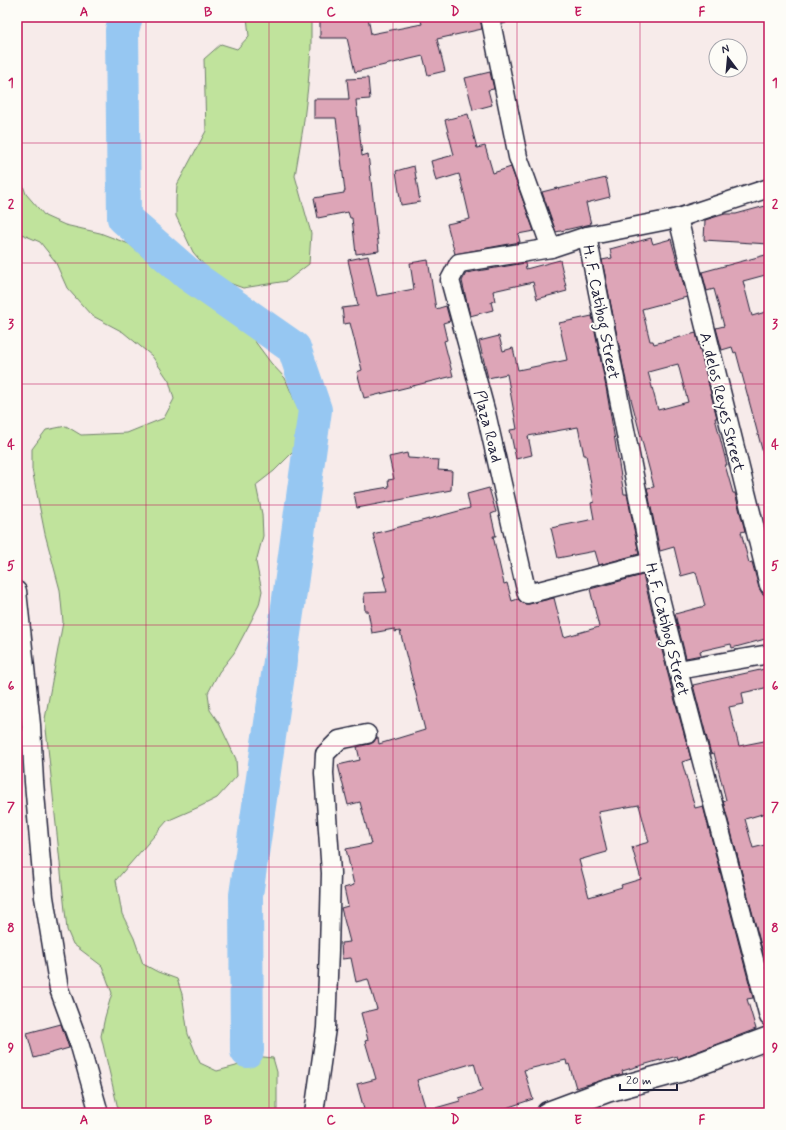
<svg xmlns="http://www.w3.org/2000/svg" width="786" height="1130" font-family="Mynerve,sans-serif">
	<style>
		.green { fill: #c0e39c; stroke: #71826c }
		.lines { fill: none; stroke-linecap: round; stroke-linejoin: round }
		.river { stroke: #96c7f2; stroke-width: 34 }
		.building { fill: #dda5b7; stroke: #22223b; fill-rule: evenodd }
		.street-casing { stroke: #22223b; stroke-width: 21 }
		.secondary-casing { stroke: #22223b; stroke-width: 25 }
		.street { stroke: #fdfcf7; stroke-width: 18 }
		.secondary { stroke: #fdfcf7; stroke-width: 22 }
		.grid { fill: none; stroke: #c2185b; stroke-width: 1; stroke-opacity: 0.55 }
		.labels { text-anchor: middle; stroke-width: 4; stroke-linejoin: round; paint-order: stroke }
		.street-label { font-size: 16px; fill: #22223b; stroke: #fdfcf7 }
		.neatline { fill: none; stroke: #c2185b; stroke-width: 1.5 }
		.grid-label { font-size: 13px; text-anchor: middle; font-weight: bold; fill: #c2185b }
	</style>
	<rect width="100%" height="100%" fill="#f7ebea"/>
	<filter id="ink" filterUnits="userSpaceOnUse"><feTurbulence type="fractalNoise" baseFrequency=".025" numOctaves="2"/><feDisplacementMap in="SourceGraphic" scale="8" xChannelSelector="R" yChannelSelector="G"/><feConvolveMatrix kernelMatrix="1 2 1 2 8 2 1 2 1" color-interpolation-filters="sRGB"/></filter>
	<g filter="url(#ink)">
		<g class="green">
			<polygon points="247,17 311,17 311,48 308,86 303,128 295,176 311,233 309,264 287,281 243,288 221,280 204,265 193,252 176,216 176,199 177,185 206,131 204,59 221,44 237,49 249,36"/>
			<polygon points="17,125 18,126 20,177 26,194 45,216 65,225 100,233 129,244 158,269 229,317 251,336 271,363 285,378 299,411 301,428 295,450 274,471 256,485 262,514 263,536 256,562 262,591 259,605 250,623 234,653 219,672 208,693 210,710 219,723 236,759 237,776 217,798 199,807 167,821 116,880 122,914 134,938 143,964 158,972 177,979 182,994 188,1034 200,1063 217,1071 236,1066 254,1056 273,1058 277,1072 277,1113 119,1113 101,1036 105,1017 112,993 102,966 73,944 67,930 45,719 63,622 60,590 45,534 32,469 32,449 46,430 66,426 81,435 127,433 164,418 174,399 169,381 152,356 123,332 91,315 67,288 55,261 40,242 17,232"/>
		</g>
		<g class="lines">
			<polyline class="river" points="126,17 122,30 124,218 187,273 294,348 315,410 288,606 246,895 247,1051"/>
		</g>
		<g class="building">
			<polygon points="320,17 368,17 371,34 422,24 420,17 480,17 482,29 437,39 445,71 428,75 423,56 355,72 347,38 320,38"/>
			<polygon points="501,17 506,17 506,23 502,24"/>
			<polygon points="490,72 494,89 488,90 492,105 473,110 465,78"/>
			<polygon points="368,78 370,99 356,100 362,156 368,154 379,251 356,254 352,218 350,218 348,212 318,218 314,198 344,193 344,191 345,191 336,118 314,118 314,99 349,99 347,79"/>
			<polygon points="468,114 477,148 485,146 493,173 511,167 534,231 518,234 520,242 455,254 447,224 470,219 464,193 459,174 436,181 431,161 454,155 445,120"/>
			<polygon points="414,166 420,202 401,205 396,171"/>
			<polygon points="606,178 610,197 586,203 591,224 556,232 542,192 558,188 558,189"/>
			<polygon points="769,205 769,244 704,240 705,220 725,214 736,214"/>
			<path d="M 651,238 L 653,244 L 671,239 L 687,297 L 642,309 L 650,341 L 653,341 L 654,344 L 696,333 L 717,418 L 715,418 L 727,465 L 725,465 L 733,493 L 735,493 L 745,531 L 741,532 L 749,563 L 752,562 L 759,588 L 763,595 L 764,594 L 769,613 L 769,638 L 732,648 L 731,644 L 700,651 L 701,655 L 686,658 L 675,614 L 705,606 L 696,572 L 681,576 L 674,547 L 660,551 L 647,488 L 654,487 L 625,376 L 602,260 L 612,258 L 610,249 ZM 678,364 L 688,402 L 658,410 L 648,372 Z"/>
			<polygon points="769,254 769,274 743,281 752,316 769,311 769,456 764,457 736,352 734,353 732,347 722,350 716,328 724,326 714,289 707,291 702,272"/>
			<polygon points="368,256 377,296 414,289 410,263 428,260 436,309 446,306 450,321 443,323 447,340 444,341 453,376 364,398 357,372 362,370 350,323 344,324 342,308 358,306 348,260"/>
			<polygon points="560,260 567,291 537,299 533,282 493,291 495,301 491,302 493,310 470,316 462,281 466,273 525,263 526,269"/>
			<polygon points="592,316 606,387 624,494 627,494 639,554 599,565 595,551 558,558 551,528 594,519 591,503 594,502 586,455 584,455 578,427 528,436 532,455 516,459 510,430 517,429 507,374 488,378 479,341 499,336 503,351 513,348 518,370 567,360 559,323"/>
			<polygon points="407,453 408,458 439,460 438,470 452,471 451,490 357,508 354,493 389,487 388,480 394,479 389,457"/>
			<path d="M 489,488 L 496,512 L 491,514 L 496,536 L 493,536 L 504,584 L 507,583 L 512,601 L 518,599 L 524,604 L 529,604 L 554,598 L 564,637 L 599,627 L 590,589 L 643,575 L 672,690 L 691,759 L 682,762 L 695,808 L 703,806 L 753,998 L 747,999 L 756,1029 L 678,1059 L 677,1056 L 660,1061 L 660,1060 L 622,1071 L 623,1074 L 576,1088 L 569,1064 L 567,1065 L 566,1060 L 524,1070 L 533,1099 L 491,1113 L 432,1113 L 432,1109 L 460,1101 L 459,1098 L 482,1091 L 474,1063 L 417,1080 L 427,1113 L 365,1113 L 357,1084 L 376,1079 L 365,1041 L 368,1040 L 361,1013 L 377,1009 L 368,979 L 356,982 L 351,958 L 342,959 L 341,943 L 350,942 L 341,908 L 348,906 L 344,888 L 354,885 L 346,849 L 371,844 L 360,802 L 348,805 L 338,765 L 360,760 L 357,747 L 370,744 L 374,742 L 376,738 L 378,738 L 379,744 L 425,730 L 400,631 L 394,632 L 394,629 L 372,633 L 368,611 L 365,611 L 364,593 L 387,592 L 383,577 L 385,577 L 373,534 L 470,508 L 467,494 ZM 639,805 L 649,842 L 632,847 L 641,879 L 621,885 L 622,887 L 589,897 L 579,860 L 607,852 L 598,812 Z"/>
			<polygon points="769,668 769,687 742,693 744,704 729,707 739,746 769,740 769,812 745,819 753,848 769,844 769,976 723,801 726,800 714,753 711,754 693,685"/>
			<polygon points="61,1024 69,1048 34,1058 27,1033"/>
		</g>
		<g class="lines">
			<defs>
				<g id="street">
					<polyline points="490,17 518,157 551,248"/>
					<polyline points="678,218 769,585"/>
					<polyline points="587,236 651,562 678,670 769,1017"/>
					<polyline points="651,562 527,594 486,413 450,280 459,263 551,248 587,236 678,218 769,188"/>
					<polyline points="17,591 31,725 34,782 44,897 59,989 80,1046 99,1113"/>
					<polyline points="678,670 769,654"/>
					<polyline points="314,1113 326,1028 329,950 331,873 324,773 325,754 339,740 367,734"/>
				</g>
				<polyline id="secondary" points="548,1113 607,1091 680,1071 769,1038"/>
			</defs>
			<use href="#street" class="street-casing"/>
			<use href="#secondary" class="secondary-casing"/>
			<use href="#street" class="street"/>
			<use href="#secondary" class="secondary"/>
		</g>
	</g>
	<path class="grid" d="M 146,17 L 146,1113M 269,17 L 269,1113M 393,17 L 393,1113M 517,17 L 517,1113M 640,17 L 640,1113M 17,143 L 769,143M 17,263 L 769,263M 17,384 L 769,384M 17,505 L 769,505M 17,625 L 769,625M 17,746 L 769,746M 17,867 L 769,867M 17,987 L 769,987"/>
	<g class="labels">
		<g class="street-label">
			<text transform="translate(602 312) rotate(79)" y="6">H. F. Catibog Street</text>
			<text transform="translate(723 402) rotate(76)" y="6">A. delos Reyes Street</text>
			<text transform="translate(489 426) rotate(76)" y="6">Plaza Road</text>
			<text transform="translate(668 629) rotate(76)" y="6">H. F. Catibog Street</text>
		</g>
	</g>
	<rect width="786" height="1130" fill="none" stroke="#fdfcf7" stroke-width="44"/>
	<g transform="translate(728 58) rotate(344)"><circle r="19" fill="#fdfcf7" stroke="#a5a5ac"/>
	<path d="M0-3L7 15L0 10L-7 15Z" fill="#22223b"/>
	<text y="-6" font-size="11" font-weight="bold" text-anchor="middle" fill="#22223b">N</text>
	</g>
	<path d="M620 1084v6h57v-6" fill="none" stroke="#22223b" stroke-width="2"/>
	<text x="626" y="1084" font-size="12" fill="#22223b" stroke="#fdfcf7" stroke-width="3" paint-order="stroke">20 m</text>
	<rect x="22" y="22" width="742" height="1086" class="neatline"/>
	<g class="grid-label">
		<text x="84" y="16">A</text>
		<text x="208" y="16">B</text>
		<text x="331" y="16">C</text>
		<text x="455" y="16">D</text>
		<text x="578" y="16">E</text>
		<text x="702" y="16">F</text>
		<text x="11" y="87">1</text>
		<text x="775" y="87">1</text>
		<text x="11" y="208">2</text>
		<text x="775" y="208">2</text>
		<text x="11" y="328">3</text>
		<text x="775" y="328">3</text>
		<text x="11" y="449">4</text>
		<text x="775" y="449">4</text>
		<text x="11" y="570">5</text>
		<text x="775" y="570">5</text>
		<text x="11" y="690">6</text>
		<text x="775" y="690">6</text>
		<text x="11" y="811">7</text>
		<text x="775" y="811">7</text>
		<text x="11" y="932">8</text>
		<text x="775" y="932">8</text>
		<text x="11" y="1052">9</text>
		<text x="775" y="1052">9</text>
		<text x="84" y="1124">A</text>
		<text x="208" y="1124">B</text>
		<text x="331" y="1124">C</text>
		<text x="455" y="1124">D</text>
		<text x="578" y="1124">E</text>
		<text x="702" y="1124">F</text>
	</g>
</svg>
